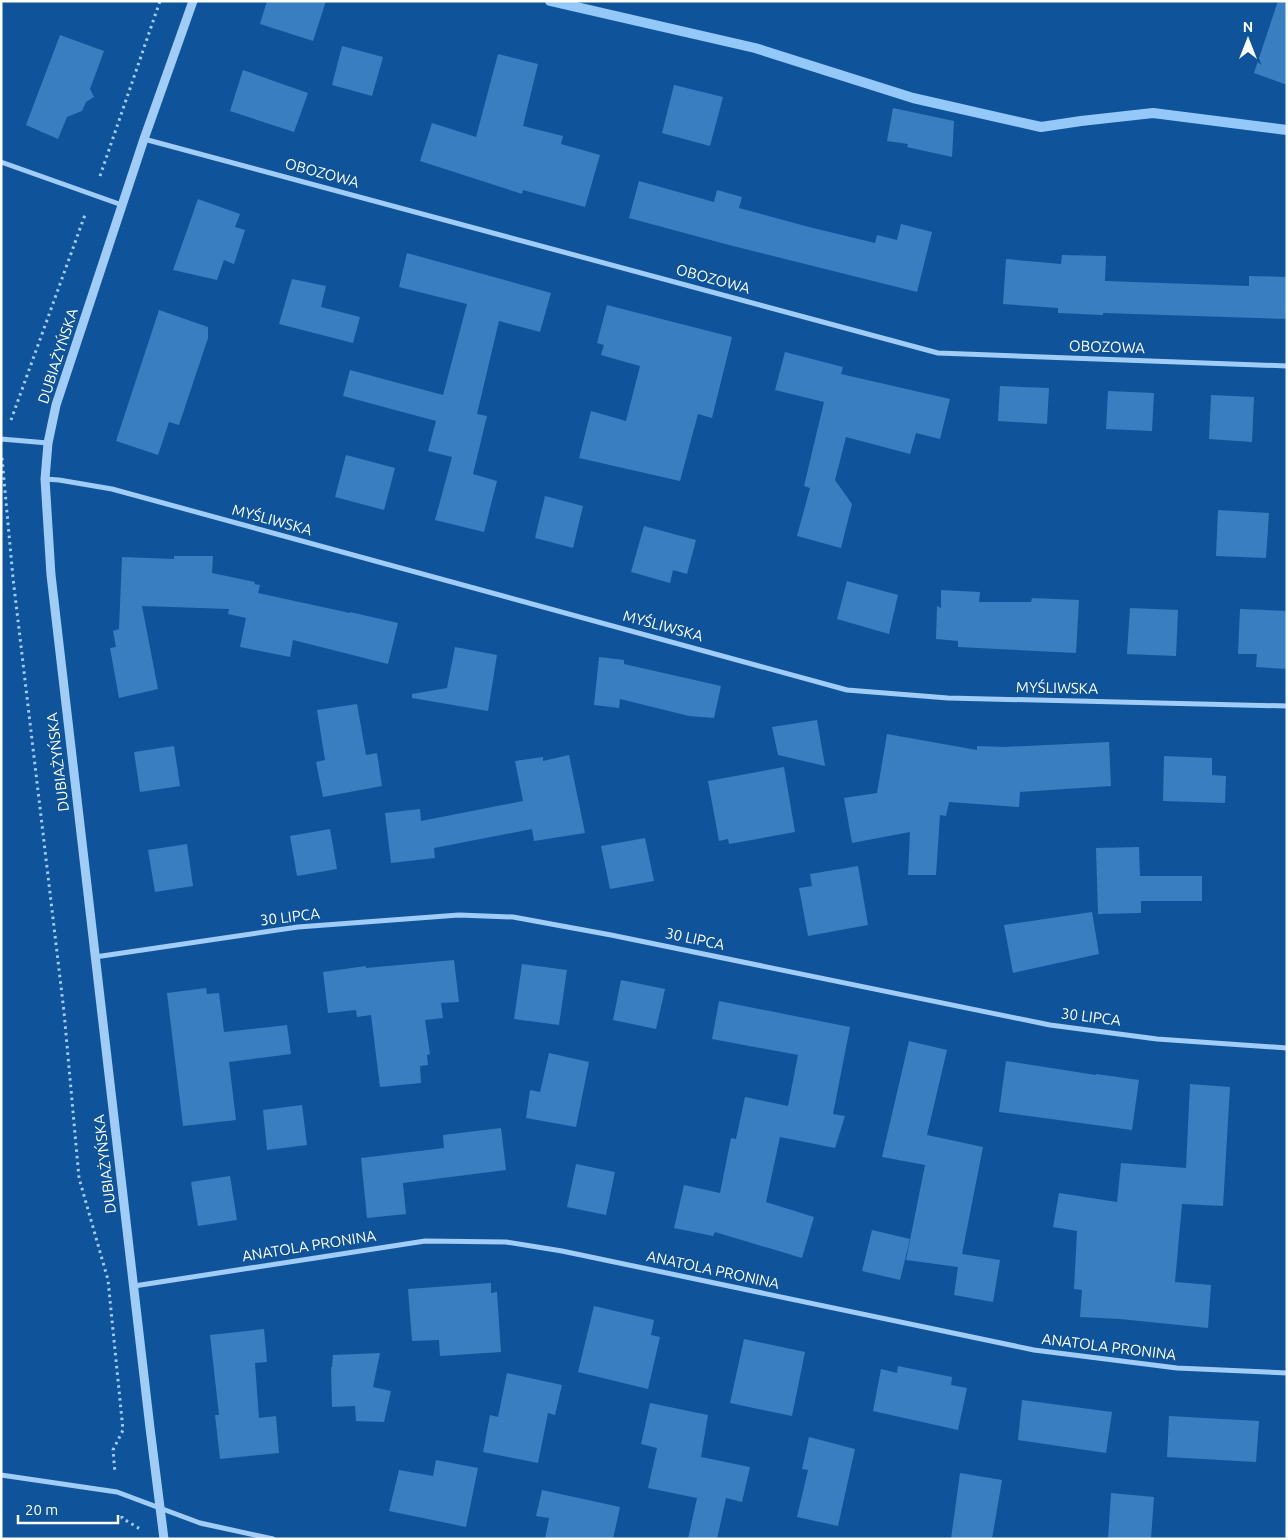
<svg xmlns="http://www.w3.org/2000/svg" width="1288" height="1540" font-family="Ubuntu,sans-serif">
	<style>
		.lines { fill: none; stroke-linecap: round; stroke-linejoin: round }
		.stream { stroke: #93c8f8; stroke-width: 10 }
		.building { fill: #387ec1 }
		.path { stroke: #a1ccf5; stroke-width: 3; stroke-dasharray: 2.5 4; stroke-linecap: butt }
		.minor { stroke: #a1ccf5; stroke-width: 5 }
		.tertiary { stroke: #a1ccf5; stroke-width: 9 }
		.labels { text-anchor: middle; stroke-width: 4; stroke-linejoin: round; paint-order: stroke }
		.street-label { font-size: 15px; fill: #fff; stroke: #0f549a }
	</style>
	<rect width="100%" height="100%" fill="#0f549a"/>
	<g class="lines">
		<polyline class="stream" points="550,1 755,48 913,98 1041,127 1081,121 1153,113 1287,130"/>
	</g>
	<g class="building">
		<polygon points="267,1 326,1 313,41 260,24"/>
		<polygon points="1278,1 1287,1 1287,85 1254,73"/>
		<polygon points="60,35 104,51 90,89 94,97 86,102 82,111 67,117 58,139 26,125"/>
		<polygon points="342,46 383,57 372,96 332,85"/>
		<polygon points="498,54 538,64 523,126 563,136 561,144 600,155 585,207 523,190 522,194 420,161 432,123 476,137"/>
		<polygon points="243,70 308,93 294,132 230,111"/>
		<polygon points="674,85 723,97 710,146 662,133"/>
		<polygon points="893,108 954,121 952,157 907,147 908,144 887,141"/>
		<polygon points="639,181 714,202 717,190 742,197 739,208 809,227 875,243 877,235 897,240 901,224 932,232 917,292 729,245 629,218"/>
		<polygon points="198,199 240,214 235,227 245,230 234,264 224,260 217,280 173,270"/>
		<polygon points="407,253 551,293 540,332 499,321 477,414 487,416 473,474 497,481 484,532 435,520 452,457 428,451 436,421 343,396 350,370 443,395 467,304 399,287"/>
		<polygon points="1062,255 1106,256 1105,281 1249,286 1249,276 1287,277 1287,319 1103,313 1103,315 1058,313 1058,308 1003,304 1006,259 1061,264"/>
		<polygon points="292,279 326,286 321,307 360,317 353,343 279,324"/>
		<polygon points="607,305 732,337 712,418 698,414 680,481 579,458 591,411 626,421 640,366 601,355 604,345 597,343"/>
		<polygon points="159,310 208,327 208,338 179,425 169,422 158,455 116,441"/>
		<polygon points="785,352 843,367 841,374 950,399 940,439 916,433 910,454 846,437 835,480 852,504 841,548 797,536 810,488 804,486 824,402 775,390"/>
		<polygon points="1000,386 1049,388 1047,424 998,421"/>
		<polygon points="1108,391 1154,393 1152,431 1106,429"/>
		<polygon points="1211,395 1254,397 1252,442 1209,439"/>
		<polygon points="346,455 395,468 384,510 335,497"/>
		<polygon points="545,496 583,506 573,548 535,538"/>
		<polygon points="1218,510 1269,513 1266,558 1216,556"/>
		<polygon points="644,526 696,540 687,574 673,570 670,583 631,572"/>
		<polygon points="174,556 213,556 212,573 255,582 254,584 260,585 258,593 350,613 350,612 398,623 388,664 293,640 290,657 240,647 246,618 228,614 229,609 142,606 158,689 119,698 110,648 116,647 113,631 119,629 122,557 174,559"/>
		<polygon points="847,581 898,595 889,634 837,619"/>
		<polygon points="941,590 980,592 979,602 1031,602 1032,598 1079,600 1076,653 958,647 958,641 936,639 937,606 941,608"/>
		<polygon points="1130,608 1178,610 1176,656 1127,654"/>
		<polygon points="1240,609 1287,611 1286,669 1256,667 1257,654 1238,654"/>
		<polygon points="455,647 497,655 488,711 412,698 412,694 447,688"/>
		<polygon points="599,657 624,660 624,664 721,686 714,718 689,716 620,699 619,708 594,705"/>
		<polygon points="357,704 366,755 377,753 382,786 323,797 316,762 325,760 317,710"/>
		<polygon points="817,720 825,766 778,755 772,727"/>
		<polygon points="887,734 977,750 977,746 1003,747 1109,742 1111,786 1020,792 1019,807 949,802 946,816 940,815 936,875 908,875 910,832 852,843 844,798 877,793"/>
		<polygon points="174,746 180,786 140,792 134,752"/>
		<polygon points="569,755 585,833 534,841 532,829 434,848 435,858 391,863 385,813 420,809 421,821 523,801 515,761 543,757 543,761"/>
		<polygon points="1164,756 1212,758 1212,775 1226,776 1225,803 1163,801"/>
		<polygon points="784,767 795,832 729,844 728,839 719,841 708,781"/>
		<polygon points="330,829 337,869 297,876 290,836"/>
		<polygon points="645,838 654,881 610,889 601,846"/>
		<polygon points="187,844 193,886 155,892 148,850"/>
		<polygon points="1139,847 1140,876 1202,876 1202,901 1141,901 1141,913 1098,914 1096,848"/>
		<polygon points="858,866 868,925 808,936 799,888 812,886 810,874"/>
		<polygon points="1092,912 1099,954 1013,973 1004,925"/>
		<polygon points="454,960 459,1002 441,1003 443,1018 425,1020 430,1054 427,1055 428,1065 420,1066 421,1083 380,1087 371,1015 357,1017 356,1010 328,1013 323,972 366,966 366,968"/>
		<polygon points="522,964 567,970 559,1025 514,1019"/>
		<polygon points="621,980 665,989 656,1029 613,1020"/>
		<polygon points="206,988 207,994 219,993 224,1032 287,1025 291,1054 229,1062 236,1120 183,1126 167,993"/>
		<polygon points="719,1001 850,1027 833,1114 845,1116 835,1148 780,1137 766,1202 814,1217 802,1258 715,1232 713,1236 674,1228 684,1185 720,1193 731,1138 736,1139 745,1097 788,1106 798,1055 712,1039"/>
		<polygon points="909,1041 947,1050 927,1135 983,1147 962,1254 1000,1260 993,1302 954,1295 958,1267 906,1260 925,1165 882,1157"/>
		<polygon points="549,1053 589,1062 576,1127 526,1118 530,1090 540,1092"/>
		<polygon points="1006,1061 1096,1075 1096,1074 1139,1080 1132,1130 999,1112"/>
		<polygon points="1190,1084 1230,1087 1223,1206 1182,1204 1175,1282 1211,1285 1208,1328 1120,1319 1080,1317 1082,1290 1074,1289 1077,1231 1053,1227 1059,1193 1117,1202 1121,1163 1186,1168"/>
		<polygon points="302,1105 307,1145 267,1150 263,1110"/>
		<polygon points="501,1128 506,1170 403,1183 406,1214 367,1218 361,1158 444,1148 443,1135"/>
		<polygon points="576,1164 615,1172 606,1215 567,1207"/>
		<polygon points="230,1176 237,1220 198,1226 191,1182"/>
		<polygon points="872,1230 910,1239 900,1280 862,1271"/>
		<polygon points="491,1283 491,1293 497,1292 501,1352 440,1356 439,1340 412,1341 408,1289"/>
		<polygon points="594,1306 654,1320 651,1335 660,1337 648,1389 578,1372"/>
		<polygon points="264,1329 267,1362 255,1363 259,1418 276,1416 279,1453 220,1459 215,1415 219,1415 210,1335"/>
		<polygon points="744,1339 805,1352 792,1416 730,1403"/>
		<polygon points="380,1353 373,1387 391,1391 384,1422 356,1421 355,1406 332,1407 331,1367 332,1367 333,1355"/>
		<polygon points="898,1366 952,1377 951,1385 967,1388 958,1430 873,1411 881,1369 897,1373"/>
		<polygon points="507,1373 562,1385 555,1415 548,1413 538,1463 483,1452 490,1415 498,1417"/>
		<polygon points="1022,1400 1112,1412 1106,1453 1018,1440"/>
		<polygon points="650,1403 708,1415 701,1457 750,1467 742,1502 726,1498 717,1539 688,1539 697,1498 648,1488 657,1448 641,1444"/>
		<polygon points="1169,1416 1259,1421 1256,1462 1167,1457"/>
		<polygon points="809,1437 855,1449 838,1526 797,1517 808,1470 802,1469"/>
		<polygon points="436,1460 478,1468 466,1527 389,1511 399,1470 433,1476"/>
		<polygon points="960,1473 1002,1480 992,1539 951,1539"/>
		<polygon points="542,1490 620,1507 613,1539 545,1539 549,1518 536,1516"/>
		<polygon points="1111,1493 1154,1497 1151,1539 1108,1539"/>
	</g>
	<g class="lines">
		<g class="path">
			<polyline points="100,176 160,1"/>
			<polyline points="11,420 86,212"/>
			<polyline points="2,458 13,578 64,1012 79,1178 108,1280 123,1430 113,1450 115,1473"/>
			<polyline points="122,1516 122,1518 140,1529"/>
		</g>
		<g class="minor">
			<polyline points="144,139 938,353 1287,366"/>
			<polyline points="1,162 122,205"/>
			<polyline points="1,439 48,443"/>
			<polyline points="45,479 59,480 112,489 847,690 948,698 1287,706"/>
			<polyline points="95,957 298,927 459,915 513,917 611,935 1050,1025 1157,1039 1287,1048"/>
			<polyline points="134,1286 425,1241 506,1242 562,1251 1034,1350 1177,1368 1287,1373"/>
			<polyline points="1,1475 117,1492 200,1523 273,1539"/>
		</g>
		<polyline class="tertiary" points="164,1539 150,1428 51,575 45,479 48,443 56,405 144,139 193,1"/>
	</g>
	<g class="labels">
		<g class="street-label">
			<text transform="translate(322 173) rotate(15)" y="5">OBOZOWA</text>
			<text transform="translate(713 279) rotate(15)" y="5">OBOZOWA</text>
			<text transform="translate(1107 347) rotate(2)" y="5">OBOZOWA</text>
			<text transform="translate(58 356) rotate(-72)" y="5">DUBIAŻYŃSKA</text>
			<text transform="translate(272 520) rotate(15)" y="5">MYŚLIWSKA</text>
			<text transform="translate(663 626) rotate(15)" y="5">MYŚLIWSKA</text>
			<text transform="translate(1057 688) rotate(1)" y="5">MYŚLIWSKA</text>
			<text transform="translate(58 762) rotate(-97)" y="5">DUBIAŻYŃSKA</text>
			<text transform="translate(290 917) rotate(-7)" y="5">30 LIPCA</text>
			<text transform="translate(695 939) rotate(12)" y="5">30 LIPCA</text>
			<text transform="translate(1091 1017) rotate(7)" y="5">30 LIPCA</text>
			<text transform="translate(105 1164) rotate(-97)" y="5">DUBIAŻYŃSKA</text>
			<text transform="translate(309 1246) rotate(-9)" y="5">ANATOLA PRONINA</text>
			<text transform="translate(713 1270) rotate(12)" y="5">ANATOLA PRONINA</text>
			<text transform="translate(1109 1347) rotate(7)" y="5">ANATOLA PRONINA</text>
		</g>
	</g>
	<rect width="1288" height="1540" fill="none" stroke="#ffffff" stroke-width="5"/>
	<g transform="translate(1248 40)" stroke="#0f549a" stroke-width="4" paint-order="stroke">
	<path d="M0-4L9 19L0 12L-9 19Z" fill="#ffffff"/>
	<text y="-8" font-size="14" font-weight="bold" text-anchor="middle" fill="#ffffff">N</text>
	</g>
	<path d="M18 1515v8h100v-8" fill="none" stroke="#ffffff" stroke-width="2.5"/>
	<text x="25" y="1515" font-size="15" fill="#ffffff" stroke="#0f549a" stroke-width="4" paint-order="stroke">20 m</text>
</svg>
